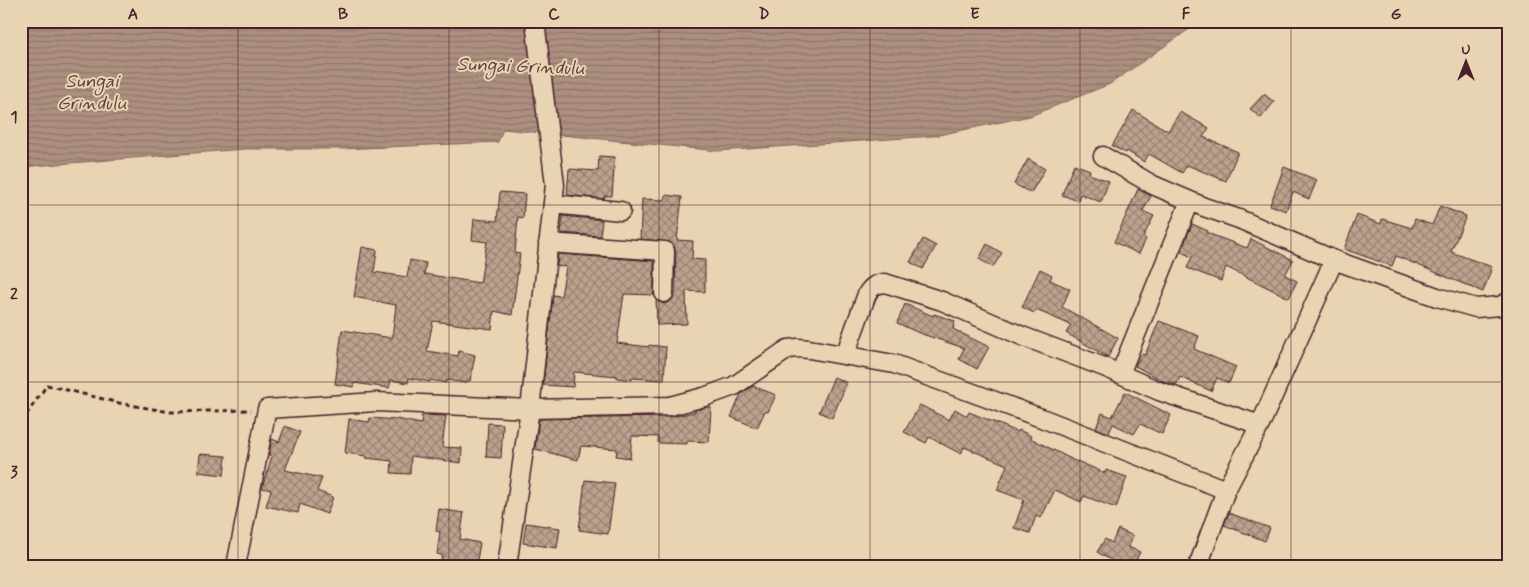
<svg xmlns="http://www.w3.org/2000/svg" width="1529" height="587" font-family="Mynerve,sans-serif">
	<style>
		.water { fill: url(#water-rules); stroke: #85625d }
		.building { fill: url(#building-cross-hatch); stroke: #4a1f2b }
		.lines { fill: none; stroke-linecap: round; stroke-linejoin: round }
		.street-casing { stroke: #4a1f2b; stroke-width: 21 }
		.path { stroke: #4a1f2b; stroke-width: 3; stroke-dasharray: 5 4; stroke-linecap: butt }
		.street { stroke: #e8d4b2; stroke-width: 18 }
		.grid { fill: none; stroke: #4a1f2b; stroke-width: 1; stroke-opacity: 0.55 }
		.labels { text-anchor: middle; stroke-width: 4; stroke-linejoin: round; paint-order: stroke }
		.water-label { font-size: 19px; font-style: italic; fill: #623b40; stroke: #e8d4b2 }
		.neatline { fill: none; stroke: #4a1f2b; stroke-width: 2 }
		.grid-label { font-size: 16px; text-anchor: middle; font-weight: bold; fill: #4a1f2b }
	</style>
	<defs>
		<pattern id="water-rules" width="6" height="5" patternUnits="userSpaceOnUse" patternTransform="scale(1.25)"><rect width="6" height="5" fill="#ac8f7f"/><path d="M0 2.5h6" fill="none" stroke="#8e7468"/></pattern>
		<pattern id="building-cross-hatch" width="8" height="8" patternUnits="userSpaceOnUse" patternTransform="scale(1.25)"><rect width="8" height="8" fill="#bba28d"/><path d="M0 0l8 8M0 8l8-8" fill="none" stroke="#9a8373"/></pattern>
	</defs>
	<rect width="100%" height="100%" fill="#e8d4b2"/>
	<filter id="ink" filterUnits="userSpaceOnUse"><feTurbulence type="fractalNoise" baseFrequency=".02" numOctaves="2"/><feDisplacementMap in="SourceGraphic" scale="10" xChannelSelector="R" yChannelSelector="G"/><feConvolveMatrix kernelMatrix="1 2 1 2 8 2 1 2 1" color-interpolation-filters="sRGB"/></filter>
	<g filter="url(#ink)">
		<polygon class="water" points="21,21 1201,21 1110,84 1030,116 934,136 718,151 503,129 498,142 342,149 244,149 21,167"/>
		<g class="building">
			<polygon points="1264,94 1274,102 1261,118 1250,109"/>
			<polygon points="1133,110 1168,131 1180,112 1209,128 1203,137 1238,152 1226,181 1187,165 1182,173 1149,154 1144,162 1127,151 1126,153 1112,146"/>
			<polygon points="599,156 615,157 612,196 605,196 604,199 567,195 569,169 598,171"/>
			<polygon points="1028,159 1045,169 1031,193 1014,184"/>
			<polygon points="1074,164 1090,170 1089,174 1109,181 1101,202 1080,194 1078,201 1062,195"/>
			<polygon points="1284,167 1317,180 1309,199 1293,192 1286,211 1270,205"/>
			<polygon points="1138,189 1151,196 1143,211 1154,216 1143,237 1146,239 1139,254 1114,242"/>
			<polygon points="500,192 525,194 523,218 518,217 515,253 520,254 512,315 494,311 492,329 433,321 427,351 458,356 459,351 475,355 470,381 466,381 466,383 446,380 446,383 431,380 430,382 409,378 408,383 391,380 389,388 354,383 354,387 335,384 342,330 392,338 396,305 354,297 362,247 377,250 374,272 407,277 410,260 426,263 424,274 480,283 487,242 472,240 474,219 497,221"/>
			<polygon points="665,195 682,197 677,240 693,241 692,259 705,260 705,292 686,291 687,324 657,325 656,300 663,304 669,302 673,299 675,294 676,251 674,246 670,242 640,239 642,199 665,200"/>
			<polygon points="1440,206 1466,216 1451,252 1492,267 1483,292 1396,256 1392,266 1344,249 1357,215 1381,224 1382,219 1412,228 1415,219 1432,225"/>
			<polygon points="563,216 602,220 600,236 561,233"/>
			<polygon points="1192,224 1208,231 1207,233 1247,248 1251,239 1293,260 1285,275 1297,281 1289,298 1226,267 1221,281 1187,268 1192,257 1181,252"/>
			<polygon points="923,239 936,246 923,269 910,262"/>
			<polygon points="987,244 1002,253 993,267 979,259"/>
			<polygon points="558,254 654,261 654,295 624,294 617,343 649,347 649,345 666,347 664,380 632,378 632,380 617,378 617,376 574,372 573,387 543,385 553,295 561,296 566,267 557,266"/>
			<polygon points="1040,269 1052,275 1050,280 1070,289 1062,307 1118,338 1108,357 1066,333 1071,325 1036,310 1034,313 1022,307"/>
			<polygon points="905,304 933,316 934,314 955,321 953,329 989,347 977,369 959,359 964,348 919,333 897,323"/>
			<polygon points="1159,321 1199,336 1194,349 1236,367 1229,383 1217,378 1211,391 1180,377 1176,385 1165,382 1135,366 1141,354 1145,355"/>
			<polygon points="834,377 847,383 832,418 819,412"/>
			<polygon points="753,386 776,395 768,412 765,411 757,428 731,417 741,394"/>
			<polygon points="1125,392 1171,415 1162,434 1140,424 1134,434 1113,424 1109,433 1096,428 1102,413 1112,417"/>
			<polygon points="920,405 949,420 955,409 967,416 969,412 1018,432 1019,430 1031,436 1030,438 1077,462 1077,461 1105,473 1106,470 1127,477 1116,508 1084,496 1081,502 1055,490 1041,518 1036,516 1030,533 1014,528 1024,500 997,490 1007,465 964,447 961,454 929,437 926,443 904,432"/>
			<polygon points="707,407 711,407 709,442 687,441 687,444 658,443 658,437 632,436 630,458 616,456 617,449 581,446 578,460 535,449 539,419 670,417 695,412 695,410"/>
			<polygon points="422,415 446,416 442,447 462,448 461,463 411,456 410,474 391,473 392,461 366,458 366,456 345,453 349,419 369,422 370,418 396,420 397,419 421,424"/>
			<polygon points="488,423 503,424 501,458 486,457"/>
			<polygon points="285,426 300,432 285,470 322,478 317,491 333,497 327,514 300,504 298,513 266,506 271,490 262,488 272,456 269,455 272,439 279,442"/>
			<polygon points="200,454 226,456 224,475 198,472"/>
			<polygon points="585,480 615,483 608,534 579,530"/>
			<polygon points="439,509 464,513 460,539 480,543 476,566 440,566 442,555 437,554 440,532 436,531"/>
			<polygon points="1229,513 1270,528 1265,541 1224,525"/>
			<polygon points="526,523 560,528 557,548 523,543"/>
			<polygon points="1118,529 1133,536 1128,547 1140,552 1133,566 1126,566 1116,563 1097,552 1105,539 1112,543"/>
		</g>
		<g class="lines">
			<defs>
				<g id="street">
					<polyline points="1103,156 1153,185 1204,207 1239,219 1334,260"/>
					<polyline points="553,204 621,211"/>
					<polyline points="548,243 665,251 664,293"/>
					<path d="M 845,355 L 867,294 C 872,286 876,284 885,283 L 942,301 L 1022,336 L 1104,367 L 1159,391 L 1260,425"/>
					<polyline points="1120,374 1190,201"/>
					<polyline points="236,566 267,409 376,402 530,409 670,406 704,397 734,386 788,349 798,348 809,349 894,364 1044,419 1226,490 1260,425 1334,260 1437,297 1476,308 1500,306 1508,302"/>
					<polyline points="507,566 530,409 555,185 535,21"/>
					<polyline points="1198,566 1226,490"/>
				</g>
			</defs>
			<use href="#street" class="street-casing"/>
			<polyline class="path" points="21,422 47,385 119,403 170,412 251,410"/>
			<use href="#street" class="street"/>
		</g>
	</g>
	<path class="grid" d="M 238,21 L 238,566M 449,21 L 449,566M 659,21 L 659,566M 870,21 L 870,566M 1080,21 L 1080,566M 1291,21 L 1291,566M 21,205 L 1508,205M 21,382 L 1508,382"/>
	<g class="labels">
		<g class="water-label">
			<text transform="translate(521 65) rotate(2)" y="7">Sungai Grindulu</text>
			<text x="92" y="87">Sungai<tspan x="92" dy="22">Grindulu</tspan></text>
		</g>
	</g>
	<rect width="1529" height="587" fill="none" stroke="#e8d4b2" stroke-width="55"/>
	<g transform="translate(1466 62)" stroke="#e8d4b2" stroke-width="4" paint-order="stroke">
	<path d="M0-4L9 19L0 12L-9 19Z" fill="#4a1f2b"/>
	<text y="-8" font-size="14" font-weight="bold" text-anchor="middle" fill="#4a1f2b">U</text>
	</g>
	<rect x="28" y="28" width="1474" height="532" class="neatline"/>
	<g class="grid-label">
		<text x="133" y="19">A</text>
		<text x="343" y="19">B</text>
		<text x="554" y="19">C</text>
		<text x="764" y="19">D</text>
		<text x="975" y="19">E</text>
		<text x="1186" y="19">F</text>
		<text x="1396" y="19">G</text>
		<text x="14" y="122">1</text>
		<text x="14" y="299">2</text>
		<text x="14" y="477">3</text>
	</g>
</svg>
